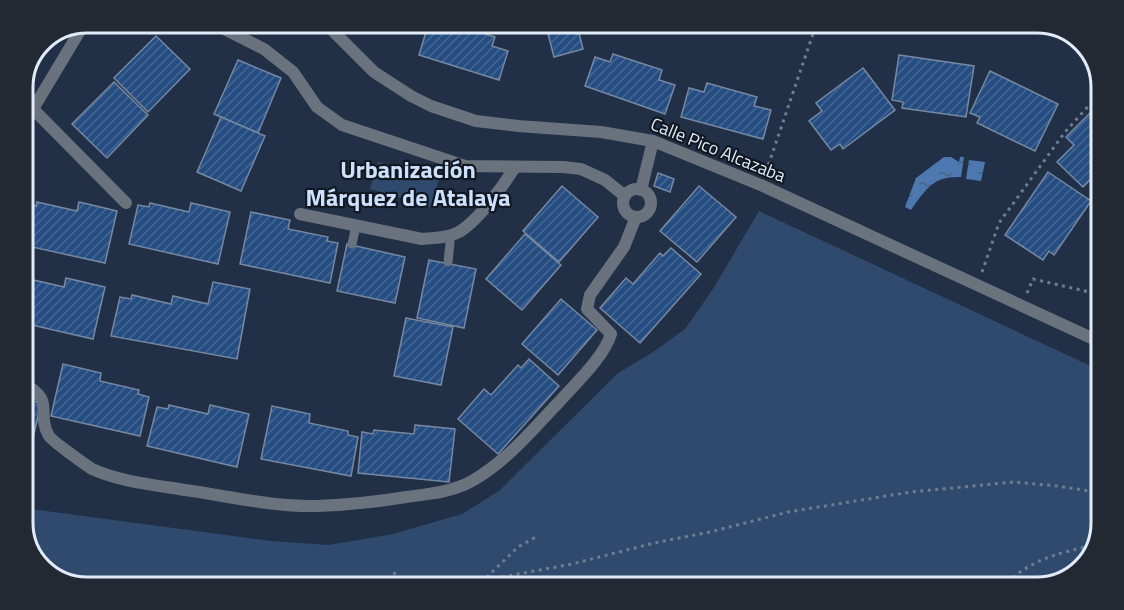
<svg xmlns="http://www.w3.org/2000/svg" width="1124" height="610" font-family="'Titillium Web',sans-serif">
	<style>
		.grass { fill: #304a6d }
		.water { fill: url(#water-ripples) }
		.building { fill: url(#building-hatch); stroke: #7688a2; stroke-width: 1.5 }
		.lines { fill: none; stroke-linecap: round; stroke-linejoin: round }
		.path { stroke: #707d90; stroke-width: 3; stroke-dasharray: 3 4.5; stroke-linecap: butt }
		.lane { stroke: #6a727d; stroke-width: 9 }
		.street { stroke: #6a727d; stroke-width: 12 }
		.labels { text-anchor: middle; stroke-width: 4.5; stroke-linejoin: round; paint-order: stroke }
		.street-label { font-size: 18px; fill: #e1ebf9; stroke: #111822 }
		.district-label { font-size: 24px; font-weight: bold; fill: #cde1fd; stroke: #111822 }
		.rim { fill: none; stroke: #e1ebf9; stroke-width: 3 }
	</style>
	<defs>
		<pattern id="water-ripples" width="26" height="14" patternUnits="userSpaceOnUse" patternTransform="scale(1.5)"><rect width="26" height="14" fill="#4e78b0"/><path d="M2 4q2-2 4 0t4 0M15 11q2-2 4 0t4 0" fill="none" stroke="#4a6283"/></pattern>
		<pattern id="building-hatch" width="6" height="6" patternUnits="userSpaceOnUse" patternTransform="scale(1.5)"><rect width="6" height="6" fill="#254d82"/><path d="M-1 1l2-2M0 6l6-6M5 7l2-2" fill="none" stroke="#446794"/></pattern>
	</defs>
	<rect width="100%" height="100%" fill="#213046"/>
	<g class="grass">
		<polygon points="378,162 439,179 431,207 370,189"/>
		<polygon points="759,211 1097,369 1095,552 1072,577 1037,587 58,581 33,558 23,527 23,508 271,541 329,545 393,534 462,514 499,491 617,374 656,350 685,329 713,289"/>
	</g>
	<g class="water">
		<path d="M 944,157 L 951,157 L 959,162 L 960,157 L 964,157 L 961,177 C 933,176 926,189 911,210 L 905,207 L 916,178 Z"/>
		<polygon points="969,160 985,162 981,181 966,179"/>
	</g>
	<g class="building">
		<polygon points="428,25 443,30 444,25 457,25 495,37 492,46 508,51 499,80 419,55"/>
		<polygon points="546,26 587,26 588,31 579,33 583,49 554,57"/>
		<polygon points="156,36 190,69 148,112 114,78"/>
		<polygon points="613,54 662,70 659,80 675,85 665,114 585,86 595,57 610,62"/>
		<polygon points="899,55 974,66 966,117 902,108 903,102 892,100"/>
		<polygon points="238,60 281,78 258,133 214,114"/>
		<polygon points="863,68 895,110 843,149 840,144 831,150 809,121 822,111 816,103"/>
		<polygon points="990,71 1058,104 1035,151 977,123 980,117 970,113"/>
		<polygon points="114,82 148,115 107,158 72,124"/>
		<polygon points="707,83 757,97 754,106 771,110 763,139 681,117 689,88 704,92"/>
		<polygon points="1101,102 1100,178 1095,183 1091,179 1083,187 1057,162 1074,145 1066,137"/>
		<polygon points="221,117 265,136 241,191 197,172"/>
		<polygon points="1048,172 1091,201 1054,255 1049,251 1043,260 1005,235"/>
		<polygon points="658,173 674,179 670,192 654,186"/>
		<polygon points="562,186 598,217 559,262 523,231"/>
		<polygon points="699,186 736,217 697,262 660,231"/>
		<polygon points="37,202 77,211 79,202 117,211 105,263 23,245 23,215 25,204 36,206"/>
		<polygon points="150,203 189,212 191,203 230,212 218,264 129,244 138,205 149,207"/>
		<polygon points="251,212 290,220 288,229 328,237 327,241 338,243 330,283 240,264"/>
		<polygon points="525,234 561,265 522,310 486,279"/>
		<polygon points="347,244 405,257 395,303 337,291"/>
		<polygon points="671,248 701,274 640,343 600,308 626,278 633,284 660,253 663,256"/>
		<polygon points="429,260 476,269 464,328 417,318"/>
		<polygon points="25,278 64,287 66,278 105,287 93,339 23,323 23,281"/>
		<polygon points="213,282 250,289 237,359 111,336 120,297 131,299 132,295 171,304 173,296 208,304"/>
		<polygon points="561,299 597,330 558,375 522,344"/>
		<polygon points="406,318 453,327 441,385 394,376"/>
		<polygon points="529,359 559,386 498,454 458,419 484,389 491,395 518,365 521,368"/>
		<polygon points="63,364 101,373 100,381 139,390 138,394 149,397 140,436 51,416"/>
		<polygon points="23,399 41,403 29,456 23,454"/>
		<polygon points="169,405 208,414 210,405 249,414 237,467 147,446 157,407 168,409"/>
		<polygon points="272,406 310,414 309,423 348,431 348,435 358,437 351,476 261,459"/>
		<polygon points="415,425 455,429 449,482 358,473 362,432 373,434 374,430 414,434"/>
	</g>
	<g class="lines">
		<g class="path">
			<polyline points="766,172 815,28"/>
			<polyline points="982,272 999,223 1065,132 1094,100 1101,96"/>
			<polyline points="1027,293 1033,279 1098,294"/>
			<polyline points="394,572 398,583"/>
			<polyline points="487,577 497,578 572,564 654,543 710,532 788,512 911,492 1014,482 1057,486 1096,492"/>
			<polyline points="473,584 487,577 518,547 536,537"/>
			<path d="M 1001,587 C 1033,559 1054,554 1095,545"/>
		</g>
		<g class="lane">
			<polyline points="352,244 356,226"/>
			<polyline points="448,262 450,243 449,235"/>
		</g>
		<g class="street">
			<polyline points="212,23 264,49 293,72 317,107 342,125 465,166 563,167 581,169 605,180 625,196"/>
			<polyline points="326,24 374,72 411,96 431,106 476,121 518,126 601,132 653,141 763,186 1098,341"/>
			<polyline points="33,109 126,203"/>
			<polyline points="23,118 33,109 84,24"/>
			<circle cx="637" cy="203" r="14"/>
			<polyline points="641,190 653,141"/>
			<path d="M 300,214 L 422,239 C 434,238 448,238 459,232 C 479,220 503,186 515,167"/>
			<path d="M 23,383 C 57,402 35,411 49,436 C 52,441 86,465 92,469 C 121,482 155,485 185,490 C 228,496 273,507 316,506 C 346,505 377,502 406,497 C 429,494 452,492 472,481 C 507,461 532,430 559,402 C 576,383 604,357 611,334 L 587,309 L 590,295 L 624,247 L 636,217"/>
		</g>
	</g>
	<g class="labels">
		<g class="street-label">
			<text transform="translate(718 150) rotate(22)" y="6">Calle Pico Alcazaba</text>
		</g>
		<g class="district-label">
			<text x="408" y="178">Urbanización<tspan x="408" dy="28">Márquez de Atalaya</tspan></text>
		</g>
	</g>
	<path d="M0 0H1124V610H0ZM87 33H1037A54 54 0 0 1 1091 87V523A54 54 0 0 1 1037 577H87A54 54 0 0 1 33 523V87A54 54 0 0 1 87 33Z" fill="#222933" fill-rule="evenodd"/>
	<path class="rim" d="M87 33H1037A54 54 0 0 1 1091 87V523A54 54 0 0 1 1037 577H87A54 54 0 0 1 33 523V87A54 54 0 0 1 87 33Z"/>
</svg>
